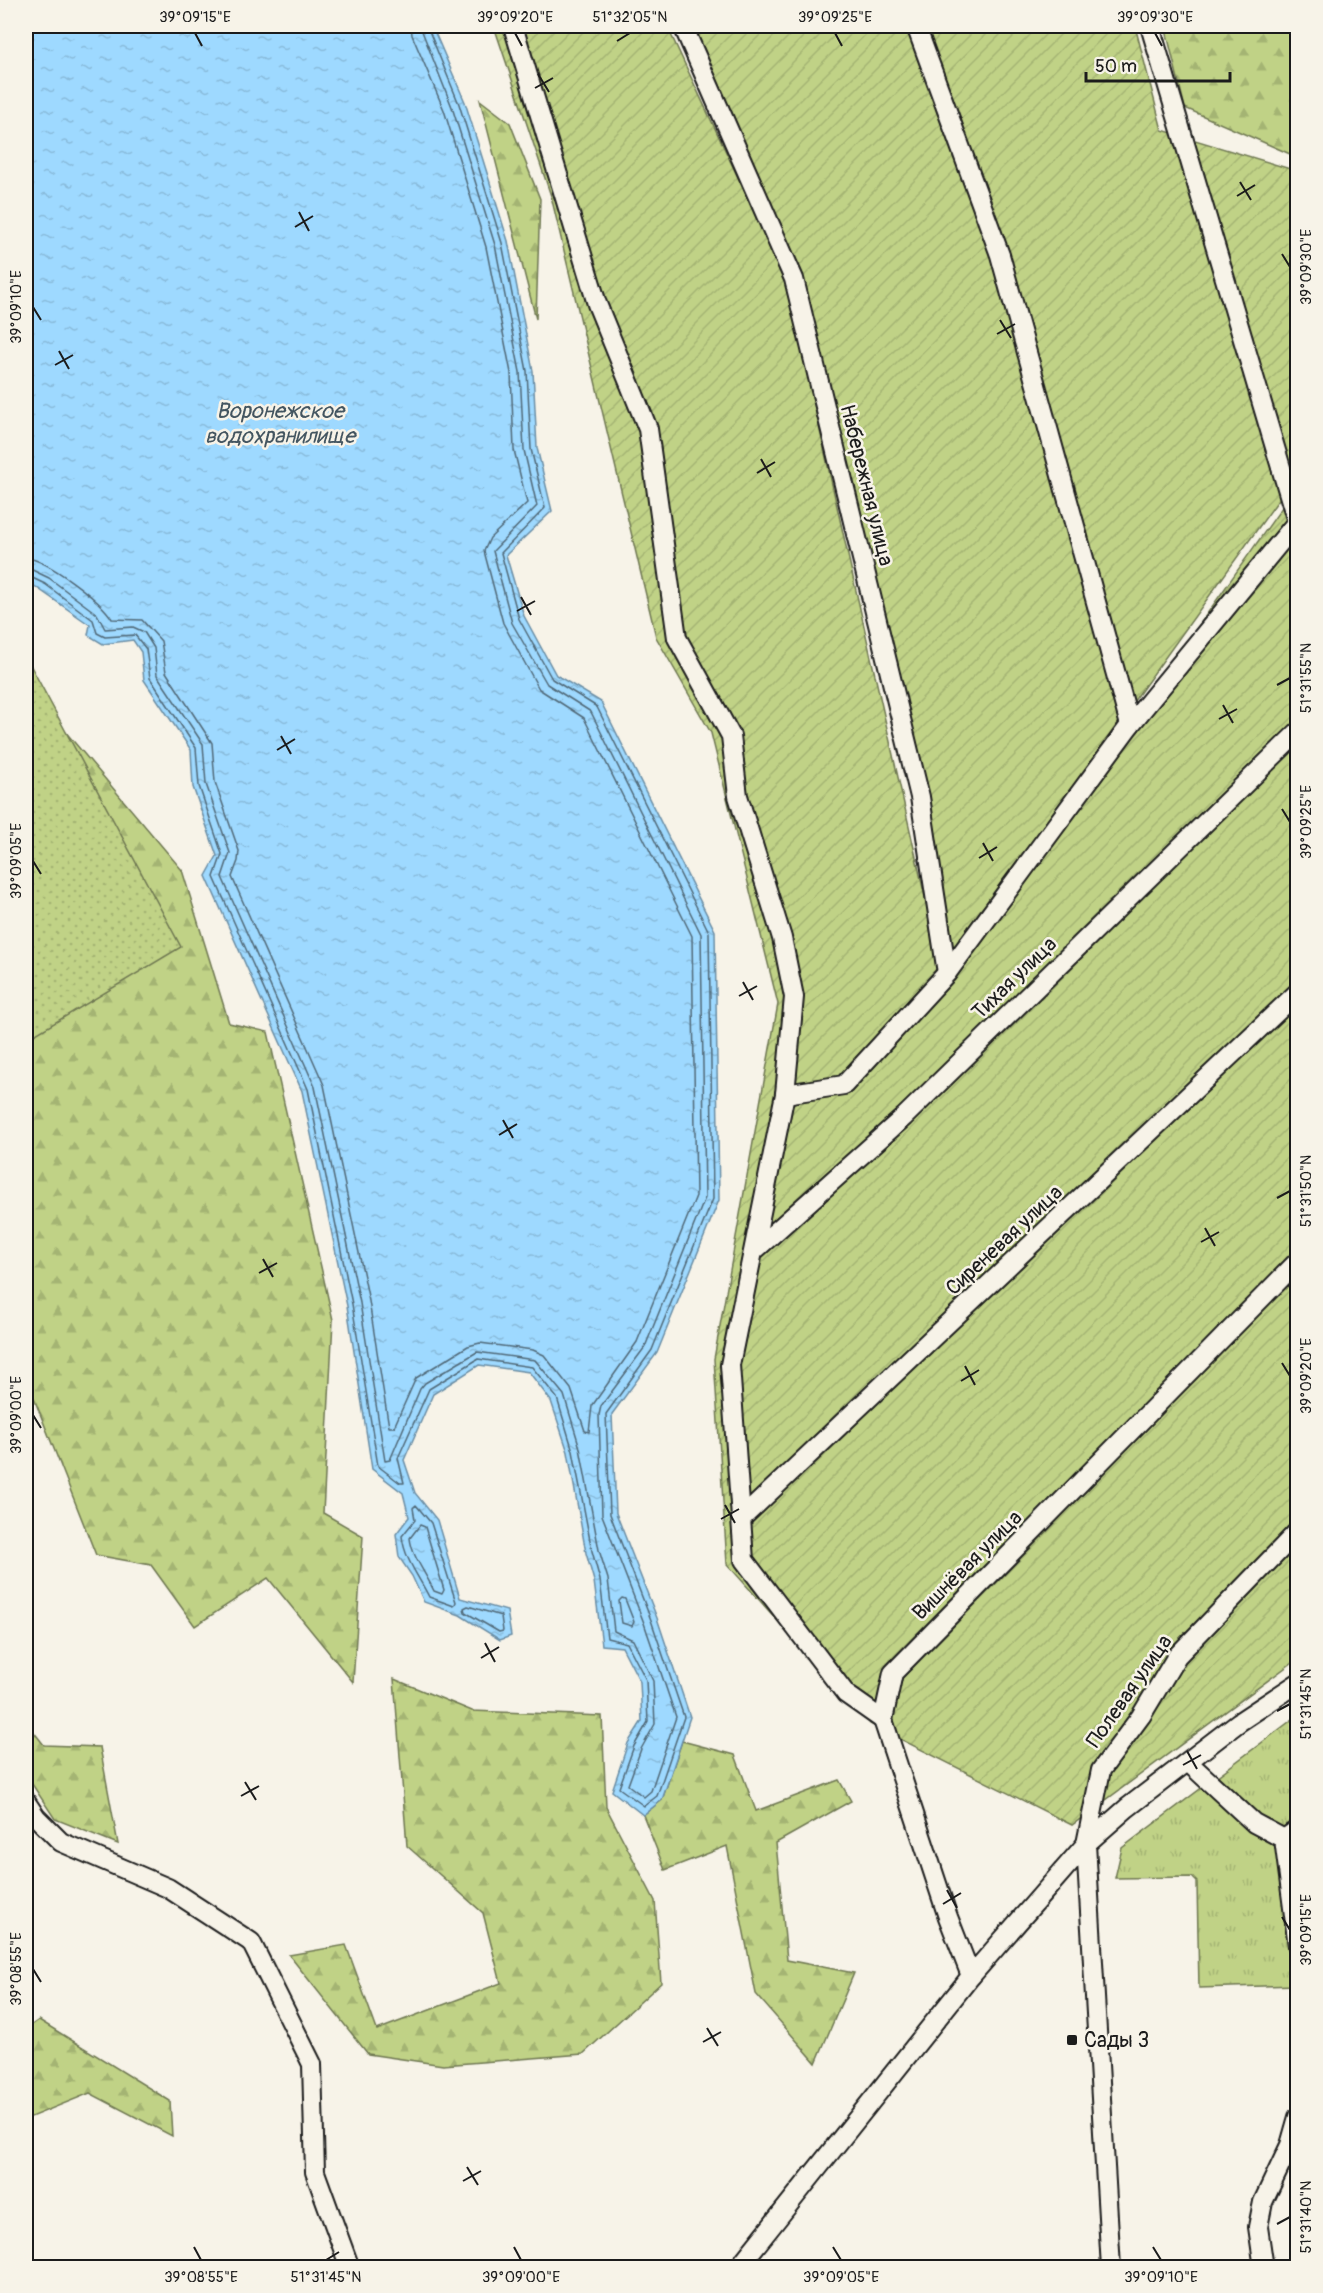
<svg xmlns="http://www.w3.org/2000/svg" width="1323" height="2293" font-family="Pangolin,sans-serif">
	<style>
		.grass { fill: url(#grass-tufts); stroke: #6e7751; stroke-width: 1.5 }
		.forest { fill: url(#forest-firs); stroke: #6e7751; stroke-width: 1.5 }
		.park { fill: url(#park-dots); stroke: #6e7751; stroke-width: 1.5 }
		.garden { fill: url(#garden-furrows); stroke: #6e7751; stroke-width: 1.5 }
		.water { fill: url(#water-ripples); stroke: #6a8da4; stroke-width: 1.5 }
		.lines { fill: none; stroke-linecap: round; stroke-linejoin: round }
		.shore { stroke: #506877; stroke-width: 1.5 }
		.minor-casing { stroke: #1c1c1c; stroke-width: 22 }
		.minor { stroke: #f7f3e8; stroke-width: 18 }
		.ticks { fill: none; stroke: #1c1c1c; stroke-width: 2 }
		.poi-dot { fill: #1c1c1c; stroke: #f7f3e8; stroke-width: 2 }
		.labels { text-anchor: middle; stroke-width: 5; stroke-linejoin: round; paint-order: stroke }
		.street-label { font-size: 21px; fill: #1c1c1c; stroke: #f7f3e8 }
		.poi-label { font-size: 21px; fill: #1c1c1c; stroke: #f7f3e8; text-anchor: start }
		.water-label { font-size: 22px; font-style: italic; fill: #435560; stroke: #f7f3e8 }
		.neatline { fill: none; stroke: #1c1c1c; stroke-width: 2 }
		.ticks-label { font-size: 15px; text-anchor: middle; fill: #1c1c1c }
	</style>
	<defs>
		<pattern id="grass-tufts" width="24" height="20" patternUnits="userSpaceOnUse" patternTransform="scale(1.5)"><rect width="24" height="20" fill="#c0d286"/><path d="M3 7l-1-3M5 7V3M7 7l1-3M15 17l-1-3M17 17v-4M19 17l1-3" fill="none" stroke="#a4b473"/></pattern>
		<pattern id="forest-firs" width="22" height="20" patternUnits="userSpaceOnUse" patternTransform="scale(1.5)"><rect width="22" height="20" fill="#c0d286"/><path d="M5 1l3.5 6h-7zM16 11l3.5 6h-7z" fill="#a4b473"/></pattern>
		<pattern id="park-dots" width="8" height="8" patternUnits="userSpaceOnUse" patternTransform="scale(1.5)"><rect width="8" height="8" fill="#c0d286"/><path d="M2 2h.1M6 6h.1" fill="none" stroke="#a4b473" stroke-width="1.8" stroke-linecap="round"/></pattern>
		<pattern id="garden-furrows" width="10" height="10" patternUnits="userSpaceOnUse" patternTransform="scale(1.5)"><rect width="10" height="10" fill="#c0d286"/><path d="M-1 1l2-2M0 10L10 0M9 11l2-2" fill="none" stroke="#a4b473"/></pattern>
		<pattern id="water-ripples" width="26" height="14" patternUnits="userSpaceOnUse" patternTransform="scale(1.5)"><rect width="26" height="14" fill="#9ed9ff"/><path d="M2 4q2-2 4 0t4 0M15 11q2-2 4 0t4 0" fill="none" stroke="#88bada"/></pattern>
	</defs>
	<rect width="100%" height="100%" fill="#f7f3e8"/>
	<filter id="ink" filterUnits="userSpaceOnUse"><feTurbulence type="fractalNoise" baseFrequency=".0167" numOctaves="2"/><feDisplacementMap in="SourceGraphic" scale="12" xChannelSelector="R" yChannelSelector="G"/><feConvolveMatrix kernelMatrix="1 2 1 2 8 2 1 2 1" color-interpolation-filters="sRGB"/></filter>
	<g filter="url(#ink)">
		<polygon class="grass" points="1297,1716 1297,1985 1199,1988 1197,1882 1192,1877 1115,1878 1122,1848"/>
		<g class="forest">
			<polygon points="1165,26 1297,26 1297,157 1185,108"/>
			<polygon points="480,100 510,123 540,199 536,319"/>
			<polygon points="26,685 182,870 229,1023 268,1032 333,1320 323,1513 363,1536 353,1682 268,1578 195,1626 151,1565 96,1555 26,1378"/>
			<polygon points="394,1679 472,1711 602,1716 606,1807 655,1901 661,1983 583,2054 443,2065 368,2054 289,1955 346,1945 377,2030 501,1983 483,1913 407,1846"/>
			<polygon points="26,1722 44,1745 100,1747 118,1844 55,1819 26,1775"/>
			<polygon points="682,1741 735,1755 756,1811 839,1780 851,1801 776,1843 787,1960 854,1973 816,2063 756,1994 727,1846 665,1870 643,1815 662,1800"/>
			<polygon points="39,2020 170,2101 172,2136 90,2093 26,2119 26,2029"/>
		</g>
		<polygon class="park" points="26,657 181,947 26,1040"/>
		<g class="garden">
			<polygon points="494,26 667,26 786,280 945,986 1297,486 1297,1659 1072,1825 870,1724 727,1564 714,1359 778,1004 711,733 656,637 551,196"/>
			<polygon points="675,26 1135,26 1162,130 1297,171 1297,474 952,954 792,274"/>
		</g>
		<polygon class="water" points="26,26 432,26 465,102 508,241 533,371 537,448 552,511 506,555 524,616 556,675 601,702 715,931 719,1200 657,1353 612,1414 616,1513 657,1618 690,1717 662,1800 643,1815 612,1791 628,1743 642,1721 640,1682 622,1647 602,1645 594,1581 586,1553 568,1452 551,1401 529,1372 479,1365 433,1394 404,1460 415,1493 437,1520 460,1598 507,1611 511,1636 500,1640 460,1615 424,1602 412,1576 399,1557 396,1534 409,1517 403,1493 372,1469 347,1306 302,1091 206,876 217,856 193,787 191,750 144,680 141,652 133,640 103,644 88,635 90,625 26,580"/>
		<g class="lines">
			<g class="shore">
				<path d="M 26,558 C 47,559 101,601 112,619 L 142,620 L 161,641 L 166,672 L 212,743 L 215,782 L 239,851 L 238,861 L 232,877 L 324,1085 L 369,1301 L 389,1427 L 394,1427 L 416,1378 L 468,1346 L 480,1343 L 533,1350 L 544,1355 L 571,1389 L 585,1431 L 589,1432 L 592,1406 L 637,1342 L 696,1196 L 692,936 L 584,718 L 539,689 L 503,623 L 484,551 L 490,538 L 527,503 L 514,450 L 511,373 L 486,247 L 444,110 L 412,35 L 411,26"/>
				<polyline points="26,567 49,578 97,614 105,629 133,627 144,632 154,648 157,675 203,744 206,784 230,853 222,877 315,1087 360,1303 385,1461 390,1460 420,1389 425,1383 477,1352 535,1360 564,1395 580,1448 599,1550 608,1579 614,1631 633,1640 653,1681 655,1724 641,1749 628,1785 644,1797 651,1791 676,1717 644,1623 602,1515 599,1415 601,1406 645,1347 705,1198 701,934 591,712 547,684 512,623 493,551 537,506 524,450 520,372 495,245 452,107 420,26"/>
				<polyline points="26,575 45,584 93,620 97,633 105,637 135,635 146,649 150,678 196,748 199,786 222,854 214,877 308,1089 352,1304 378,1466 400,1483 404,1483 398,1458 429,1389 478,1359 532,1367 557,1398 573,1451 592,1551 600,1580 607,1638 627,1643 646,1680 648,1722 634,1746 619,1788 644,1806 657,1796 684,1717 651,1620 610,1514 606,1414 652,1350 713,1199 709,932 597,707 552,679 519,619 501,553 545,508 531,449 527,371 502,243 459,104 427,26"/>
				<path d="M 416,1505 L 431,1523 L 456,1602 L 454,1606 L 429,1597 C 419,1577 404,1558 402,1536 L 415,1520 L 413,1508 Z"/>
				<path d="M 420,1525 L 425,1527 L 444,1590 L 442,1594 L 434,1591 C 426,1573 412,1557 410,1538 Z"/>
				<polygon points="622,1598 625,1599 634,1622 632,1626 622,1623 619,1601"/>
				<polygon points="468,1606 501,1616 503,1631 499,1632 465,1612 464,1608"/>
			</g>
			<defs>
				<g id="minor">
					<polyline points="513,26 597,304 648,429 677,638 731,736 738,796 782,938 794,997 785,1094 730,1365 744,1560 846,1694 883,1720"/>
					<polyline points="683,26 794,279 920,797 947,973"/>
					<polyline points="916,26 1000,255 1130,725"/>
					<polyline points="1150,26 1298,525"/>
					<polyline points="785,1094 844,1085 947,973 1130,725 1296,523"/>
					<polyline points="755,1250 904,1117 1298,732"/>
					<polyline points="741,1519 1298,992"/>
					<polyline points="1189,1763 1254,1823 1284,1839"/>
					<polyline points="26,1802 36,1817 61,1842 168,1888 251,1942 312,2064 315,2172 350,2268"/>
					<polyline points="1298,1829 1284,1839 1298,1946"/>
					<polyline points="971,1976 948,1917 883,1720 893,1673 1298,1261"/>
					<polyline points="738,2268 971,1976 1086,1844 1127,1808 1239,1722 1298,1683"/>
					<polyline points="1111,2268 1086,1844 1101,1770 1141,1716 1177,1656 1298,1531"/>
					<polyline points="1264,2268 1258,2227 1263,2202 1290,2145 1298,2117"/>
				</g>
			</defs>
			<use href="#minor" class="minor-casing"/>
			<use href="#minor" class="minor"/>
		</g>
	</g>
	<path class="ticks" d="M 195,33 L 202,46M 515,33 L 522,46M 835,33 L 842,46M 1155,33 L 1162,46M 617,41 L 630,33M 538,74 L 549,92M 535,88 L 553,78M 1240,182 L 1251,200M 1237,196 L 1255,185M 299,212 L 309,231M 295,227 L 313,216M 1282,254 L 1290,267M 33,307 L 41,320M 1000,320 L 1011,338M 997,334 L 1015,324M 59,351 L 69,369M 55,365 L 73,355M 761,459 L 771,477M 757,473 L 775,462M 521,597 L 531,615M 517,611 L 535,601M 1277,685 L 1290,678M 1223,705 L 1233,723M 1219,719 L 1237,709M 281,736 L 291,754M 277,750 L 295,739M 1282,809 L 1290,822M 983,843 L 993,861M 979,858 L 997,847M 33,861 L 41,874M 743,982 L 753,1000M 739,996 L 757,986M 503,1120 L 513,1138M 499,1135 L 517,1124M 1277,1198 L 1290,1191M 1205,1228 L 1215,1246M 1201,1242 L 1219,1232M 263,1259 L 273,1277M 259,1273 L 277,1263M 1282,1363 L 1290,1376M 965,1366 L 975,1385M 961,1381 L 979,1370M 33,1415 L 41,1428M 725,1505 L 735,1523M 721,1519 L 739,1509M 485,1643 L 495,1662M 481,1658 L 499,1647M 1277,1711 L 1290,1704M 1187,1751 L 1197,1769M 1183,1765 L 1201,1755M 245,1782 L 256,1800M 241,1796 L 259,1786M 947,1890 L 957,1908M 943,1904 L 961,1893M 1282,1917 L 1290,1930M 33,1969 L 41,1982M 707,2028 L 718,2046M 703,2042 L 721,2032M 467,2167 L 478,2185M 463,2181 L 481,2171M 1277,2224 L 1290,2217M 194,2247 L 201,2260M 514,2247 L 521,2260M 833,2247 L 841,2260M 1153,2247 L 1161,2260M 326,2260 L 339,2252"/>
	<rect class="poi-dot" x="1066" y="2034" width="12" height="12" rx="3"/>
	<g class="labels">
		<g class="street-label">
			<text transform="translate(867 485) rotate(76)" y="7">Набережная улица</text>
			<text transform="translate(1014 978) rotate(-44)" y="7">Тихая улица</text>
			<text transform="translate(1004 1240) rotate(-43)" y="7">Сиреневая улица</text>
			<text transform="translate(967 1565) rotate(-45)" y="7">Вишнёвая улица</text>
			<text transform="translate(1129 1691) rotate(-55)" y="7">Полевая улица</text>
		</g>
		<g class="poi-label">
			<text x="1084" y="2047">Сады 3</text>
		</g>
		<g class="water-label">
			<text x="280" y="418">Воронежское<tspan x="280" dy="25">водохранилище</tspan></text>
		</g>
	</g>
	<rect width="1323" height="2293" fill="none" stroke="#f7f3e8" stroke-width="66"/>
	<path d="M1086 72v9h144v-9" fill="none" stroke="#1c1c1c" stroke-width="3"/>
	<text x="1095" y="72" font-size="18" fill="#1c1c1c" stroke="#f7f3e8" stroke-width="4.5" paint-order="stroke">50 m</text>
	<rect x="33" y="33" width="1257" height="2227" class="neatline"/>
	<g class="ticks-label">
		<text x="195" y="22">39°09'15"E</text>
		<text x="515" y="22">39°09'20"E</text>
		<text x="630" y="22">51°32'05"N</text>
		<text x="835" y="22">39°09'25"E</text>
		<text x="1155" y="22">39°09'30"E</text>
		<text transform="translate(1306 267) rotate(-90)" y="5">39°09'30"E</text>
		<text transform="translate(16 307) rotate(-90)" y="5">39°09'10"E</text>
		<text transform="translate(1306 678) rotate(-90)" y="5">51°31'55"N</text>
		<text transform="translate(1306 822) rotate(-90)" y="5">39°09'25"E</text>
		<text transform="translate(16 861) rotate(-90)" y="5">39°09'05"E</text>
		<text transform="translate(1306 1191) rotate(-90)" y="5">51°31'50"N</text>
		<text transform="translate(1306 1376) rotate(-90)" y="5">39°09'20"E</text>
		<text transform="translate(16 1415) rotate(-90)" y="5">39°09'00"E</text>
		<text transform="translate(1306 1704) rotate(-90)" y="5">51°31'45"N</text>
		<text transform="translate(1306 1930) rotate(-90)" y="5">39°09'15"E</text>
		<text transform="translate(16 1969) rotate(-90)" y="5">39°08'55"E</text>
		<text transform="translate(1306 2217) rotate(-90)" y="5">51°31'40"N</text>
		<text x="201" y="2282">39°08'55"E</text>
		<text x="326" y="2282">51°31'45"N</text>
		<text x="521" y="2282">39°09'00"E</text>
		<text x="841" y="2282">39°09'05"E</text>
		<text x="1161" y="2282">39°09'10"E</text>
	</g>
</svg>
